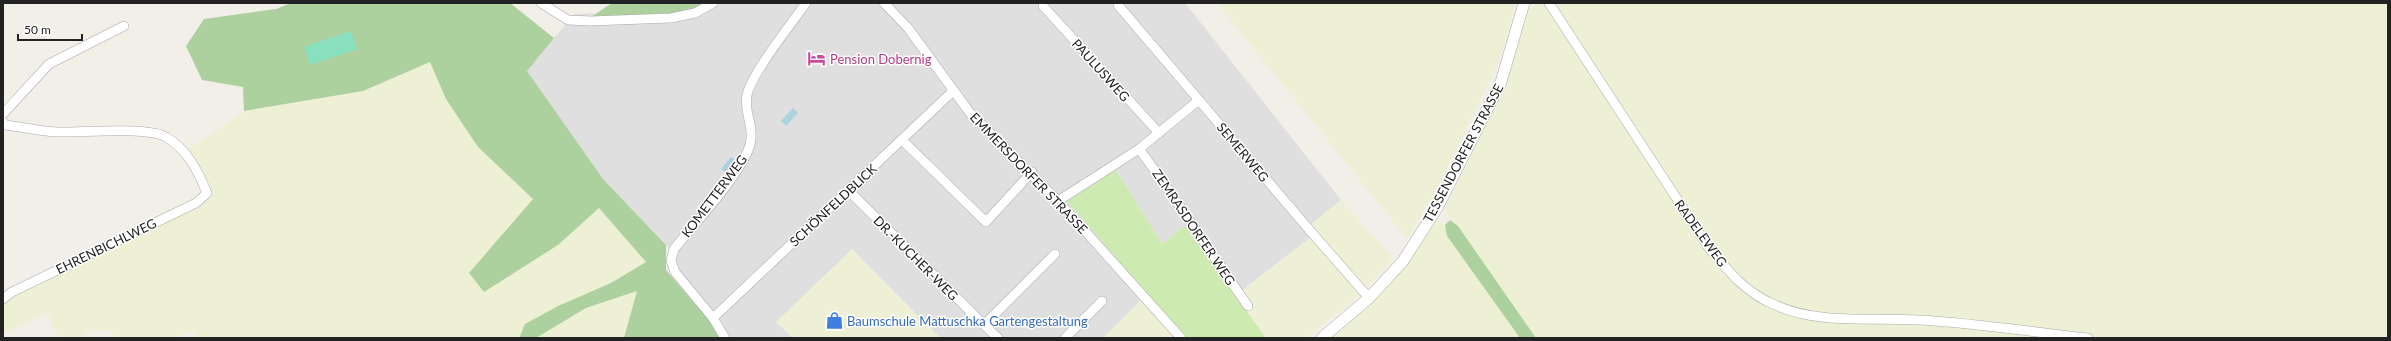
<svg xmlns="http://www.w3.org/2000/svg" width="2391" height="341" font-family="Lato,sans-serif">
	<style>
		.residential { fill: #e0dfdf }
		.farmland { fill: #eef0d5 }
		.grass { fill: #cdebb0 }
		.forest { fill: #add19e }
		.pitch { fill: #88e0be }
		.water { fill: #aad3df }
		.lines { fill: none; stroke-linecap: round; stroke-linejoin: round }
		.minor-casing { stroke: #a9a9a9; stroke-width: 10 }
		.tertiary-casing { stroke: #a9a9a9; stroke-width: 12 }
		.minor { stroke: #fff; stroke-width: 9 }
		.tertiary { stroke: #fff; stroke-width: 11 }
		.labels { text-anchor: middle; stroke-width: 3; stroke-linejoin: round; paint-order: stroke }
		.hotel-label { font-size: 13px; fill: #b23c85; stroke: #fff; text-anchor: start }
		.street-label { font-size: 13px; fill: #222; stroke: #fff }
		.shop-label { font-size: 13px; fill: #366cbe; stroke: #fff; text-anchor: start }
	</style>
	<rect width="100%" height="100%" fill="#f2efe9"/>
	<polygon class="residential" points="676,3 1185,3 1341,200 1306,229 1311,237 1235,296 1185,226 1162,244 1116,170 1067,201 1148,293 1103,338 940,338 852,250 776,322 793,338 731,338 710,308 679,270 675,262 675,254 603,179 526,70 575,14 671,12"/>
	<g class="farmland">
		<polygon points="1217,3 1515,3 1504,46 1490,81 1433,196 1407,239"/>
		<polygon points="1542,3 2388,3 2388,338 1536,338 1458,226 1444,210 1499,98 1512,66 1529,8"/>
		<polygon points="430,62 446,99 478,147 533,199 469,273 484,291 558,245 599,207 646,262 611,283 558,306 525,324 519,338 197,338 193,331 172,338 118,338 107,330 87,330 83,338 58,338 48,313 3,334 3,302 10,296 134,234 211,189 189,149 244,111 363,91"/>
		<polygon points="1341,200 1393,258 1361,294 1306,338 1266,338 1235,296 1311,237 1305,229"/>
		<polygon points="1437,220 1445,225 1447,236 1520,338 1332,338 1368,307 1404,268"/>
		<polygon points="852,249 940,338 793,338 776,322"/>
		<polygon points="638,291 624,338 536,338 586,308"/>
		<polygon points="1142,300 1174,338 1103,338"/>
	</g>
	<polygon class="grass" points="1116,170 1162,244 1185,226 1266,338 1186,338 1067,201"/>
	<g class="forest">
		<polygon points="291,3 510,3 554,38 527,71 603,179 666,245 666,270 709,320 721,338 624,338 637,291 586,308 536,338 519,338 525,324 558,306 611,283 646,262 599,208 558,245 484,292 469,273 533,199 478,147 446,99 430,62 363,91 244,111 243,87 202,80 186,46 204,19 276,9"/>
		<polygon points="612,3 711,3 689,14 591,17"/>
		<polygon points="1450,220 1458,226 1536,338 1520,338 1447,236 1445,225"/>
	</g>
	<polygon class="pitch" points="351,31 357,49 310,65 304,47"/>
	<g class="water">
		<polygon points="793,108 798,113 786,126 781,121"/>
		<polygon points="731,157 735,160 725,172 721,169"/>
	</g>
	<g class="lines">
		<defs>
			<g id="minor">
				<polyline points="541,3 568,20 591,21 671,18 695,13 713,3"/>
				<polyline points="884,3 908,28 970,113 1058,201 1181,338"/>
				<path d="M 1549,3 L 1709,248 C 1729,272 1746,293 1775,305 C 1820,325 1871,317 1919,320 C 1975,323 2032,332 2088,338"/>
				<polyline points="1118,5 1306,226 1369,298"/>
				<polyline points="1043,6 1159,133"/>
				<polyline points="3,114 49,64 124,26"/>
				<path d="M 3,122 L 5,125 C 22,127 39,131 56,132 C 79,133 149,126 166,137 C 187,149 198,171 207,193 L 196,203 L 12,292 L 3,299"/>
				<polyline points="902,140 986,222 1032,172"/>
				<path d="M 1139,149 C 1177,199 1211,254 1248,306"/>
				<polyline points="848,190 984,325 1055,254"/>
				<polyline points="1058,201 1139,149 1199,100"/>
				<polyline points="713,318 953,91"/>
				<polyline points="984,325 998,338"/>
				<path d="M 725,338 L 713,318 L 675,272 L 671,261 L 674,249 C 698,219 728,189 746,155 C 759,129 743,117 747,95 C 751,74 792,23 806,3"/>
				<polyline points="1065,338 1102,301"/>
			</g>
			<polyline id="tertiary" points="1322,338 1369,298 1403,261 1437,208 1501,82 1524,3"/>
		</defs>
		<use href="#minor" class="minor-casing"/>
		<use href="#tertiary" class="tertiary-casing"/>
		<use href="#minor" class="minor"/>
		<use href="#tertiary" class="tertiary"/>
	</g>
	<defs>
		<symbol id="hotel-bare" viewBox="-9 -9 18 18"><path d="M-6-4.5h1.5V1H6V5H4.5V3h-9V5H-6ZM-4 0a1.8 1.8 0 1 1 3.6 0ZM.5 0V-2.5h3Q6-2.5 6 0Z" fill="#d1479c" stroke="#fff" stroke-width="2.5" paint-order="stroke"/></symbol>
		<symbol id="shop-bare" viewBox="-9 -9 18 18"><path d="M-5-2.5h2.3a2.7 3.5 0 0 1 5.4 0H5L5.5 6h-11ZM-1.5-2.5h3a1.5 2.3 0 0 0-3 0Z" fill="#3f7fe0" stroke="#fff" stroke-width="2.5" paint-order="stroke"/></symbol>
	</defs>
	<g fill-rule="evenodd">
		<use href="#hotel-bare" x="804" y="46" width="25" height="25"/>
		<use href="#shop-bare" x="822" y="308" width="25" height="25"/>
	</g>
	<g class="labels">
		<g class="hotel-label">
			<text x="830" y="64">Pension Dobernig</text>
		</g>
		<g class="street-label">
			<text transform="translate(1101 70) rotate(48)" y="5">PAULUSWEG</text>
			<text transform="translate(1243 152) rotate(50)" y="5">SEMERWEG</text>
			<text transform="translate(1463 153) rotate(-62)" y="5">TESSENDORFER STRASSE</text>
			<text transform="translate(1029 173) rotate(46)" y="5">EMMERSDORFER STRASSE</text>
			<text transform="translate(714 196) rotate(-53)" y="5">KOMETTERWEG</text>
			<text transform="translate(833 205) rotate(-43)" y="5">SCHÖNFELDBLICK</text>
			<text transform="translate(1194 227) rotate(56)" y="5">ZEMRASDORFER WEG</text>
			<text transform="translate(1701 233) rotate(54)" y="5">RADELEWEG</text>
			<text transform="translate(106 246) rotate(-26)" y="5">EHRENBICHLWEG</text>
			<text transform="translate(916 258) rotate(45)" y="5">DR.-KUCHER-WEG</text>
		</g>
		<g class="shop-label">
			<text x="847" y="326">Baumschule Mattuschka Gartengestaltung</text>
		</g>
	</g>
	<rect width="2391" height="341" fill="none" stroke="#222222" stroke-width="8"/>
	<path d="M18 34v6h64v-6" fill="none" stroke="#222222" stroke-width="2"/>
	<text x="24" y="34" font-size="12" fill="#222222" stroke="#ffffff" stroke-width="3" paint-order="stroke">50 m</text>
</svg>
